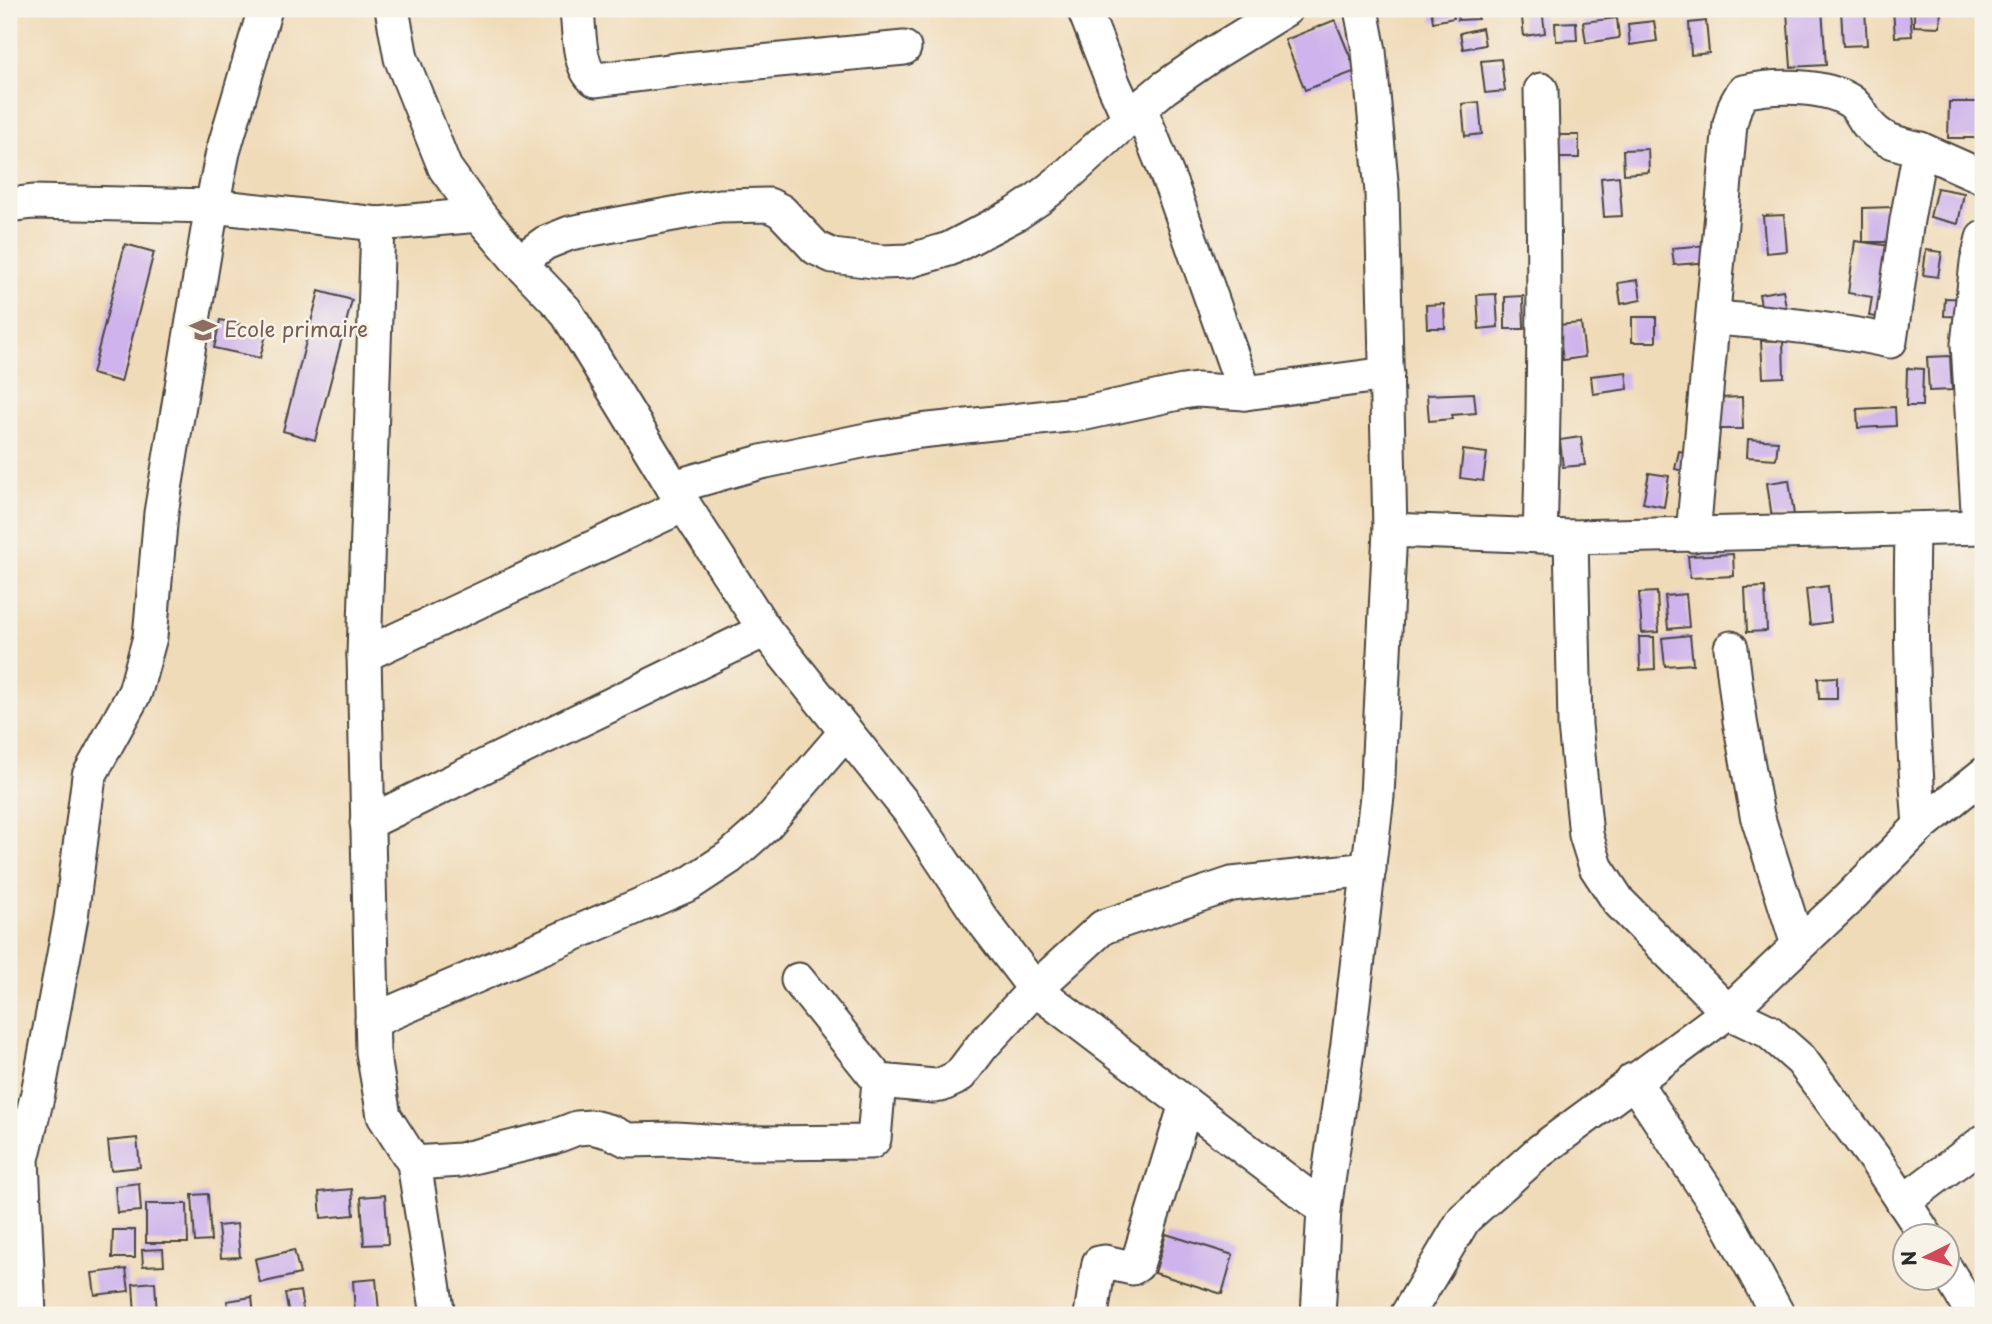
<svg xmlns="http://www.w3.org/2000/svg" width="1992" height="1324" font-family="'Playpen Sans',sans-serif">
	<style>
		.building { fill: #ceb3ec }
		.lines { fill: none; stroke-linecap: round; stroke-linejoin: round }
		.minor-casing { stroke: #494540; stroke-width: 37 }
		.minor { stroke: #fff; stroke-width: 33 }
		.labels { text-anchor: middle; stroke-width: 5; stroke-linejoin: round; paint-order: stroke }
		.education-label { font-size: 21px; fill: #785e54; stroke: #f7f3e8; text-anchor: start }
	</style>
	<rect width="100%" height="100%" fill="#f7f3e8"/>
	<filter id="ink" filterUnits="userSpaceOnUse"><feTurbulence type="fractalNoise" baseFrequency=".0143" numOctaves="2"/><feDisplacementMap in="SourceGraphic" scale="14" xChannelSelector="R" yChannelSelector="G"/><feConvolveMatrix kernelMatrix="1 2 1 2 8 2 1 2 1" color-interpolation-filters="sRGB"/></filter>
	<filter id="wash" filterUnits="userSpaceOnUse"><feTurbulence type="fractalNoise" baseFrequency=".00686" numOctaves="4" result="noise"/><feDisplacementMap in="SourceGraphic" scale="28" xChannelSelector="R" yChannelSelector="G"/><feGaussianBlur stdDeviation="1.57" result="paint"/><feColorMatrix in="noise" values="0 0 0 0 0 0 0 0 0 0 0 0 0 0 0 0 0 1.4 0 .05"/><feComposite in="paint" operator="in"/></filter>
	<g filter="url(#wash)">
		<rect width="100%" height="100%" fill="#f0dbb9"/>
		<g id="blocks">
			<g class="building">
				<polygon points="1431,9 1452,9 1454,18 1433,22"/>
				<polygon points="1457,9 1478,9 1478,19 1458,20"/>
				<polygon points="1521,9 1542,9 1545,33 1524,36"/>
				<polygon points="1685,9 1707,9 1707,12 1685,14"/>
				<polygon points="1822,9 1826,65 1791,67 1787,12"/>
				<polygon points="1841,9 1865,9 1867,45 1843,46"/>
				<polygon points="1893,9 1910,9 1912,36 1895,37"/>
				<polygon points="1914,9 1941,9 1940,27 1914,26"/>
				<polygon points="1617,18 1619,38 1586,43 1583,22"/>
				<polygon points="1335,20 1356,71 1305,90 1285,40"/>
				<polygon points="1654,21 1657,41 1630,45 1628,24"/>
				<polygon points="1706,21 1709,53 1691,55 1689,23"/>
				<polygon points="1576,22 1577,40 1556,41 1555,23"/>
				<polygon points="1482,28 1485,45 1463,49 1460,33"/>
				<polygon points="1501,59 1505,91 1485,93 1481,61"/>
				<polygon points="1479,102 1482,134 1465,136 1462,104"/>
				<polygon points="1949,102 1979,102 1979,138 1948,138"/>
				<polygon points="1557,135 1579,135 1579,158 1558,158"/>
				<polygon points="1648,149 1649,172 1624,174 1623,150"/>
				<polygon points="1619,176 1622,216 1604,217 1601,178"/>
				<polygon points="1937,188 1964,193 1958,224 1930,217"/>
				<polygon points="1893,207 1894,242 1863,242 1863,208"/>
				<polygon points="1784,215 1787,251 1766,253 1763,216"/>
				<polygon points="1855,241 1891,246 1901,321 1869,316 1872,297 1848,293"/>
				<polygon points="125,244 154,252 121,382 92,374"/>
				<polygon points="1708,245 1709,262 1674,265 1672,248"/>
				<polygon points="1926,250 1942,252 1938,277 1923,275"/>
				<polygon points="1638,280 1641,300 1621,304 1618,283"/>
				<polygon points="1783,290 1786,307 1762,311 1759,294"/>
				<polygon points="319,291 352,300 315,440 283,431"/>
				<polygon points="1496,294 1498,327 1479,329 1477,295"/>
				<polygon points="1523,296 1524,329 1505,329 1505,297"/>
				<polygon points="1945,298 1972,299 1971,317 1944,316"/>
				<polygon points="1444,304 1445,328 1427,328 1426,305"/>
				<rect x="1632" y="317" width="24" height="25"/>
				<polygon points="220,320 267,331 260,358 214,348"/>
				<polygon points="1581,323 1585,357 1563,360 1558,325"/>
				<polygon points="1783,340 1784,377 1763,378 1761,341"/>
				<polygon points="1950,356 1952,390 1929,391 1927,357"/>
				<polygon points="1907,368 1923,369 1922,406 1906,406"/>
				<polygon points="1626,372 1628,389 1593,394 1591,376"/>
				<polygon points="1474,393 1476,413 1452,415 1452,419 1429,421 1427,395"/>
				<polygon points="1742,397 1743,429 1719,429 1718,398"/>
				<polygon points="1895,407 1896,426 1858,428 1857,409"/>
				<polygon points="1581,437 1585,465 1563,467 1560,440"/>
				<polygon points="1748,439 1778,441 1776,459 1747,457"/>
				<polygon points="1463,450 1487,453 1483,481 1460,478"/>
				<polygon points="1679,451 1695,454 1692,473 1675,469"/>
				<polygon points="1649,473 1669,476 1664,507 1643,503"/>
				<polygon points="1789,480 1794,515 1772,518 1767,483"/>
				<polygon points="1733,554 1734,576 1690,578 1688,556"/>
				<polygon points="1828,586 1831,622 1810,625 1806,589"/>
				<polygon points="1765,587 1767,631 1747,632 1745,588"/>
				<polygon points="1657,592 1659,632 1642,633 1639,593"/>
				<polygon points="1686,594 1689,627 1668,629 1665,596"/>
				<polygon points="1690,635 1693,664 1665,666 1662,638"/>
				<polygon points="1639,637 1654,637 1655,669 1640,670"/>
				<polygon points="1837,677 1837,699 1819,699 1818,678"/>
				<polygon points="137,1138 140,1167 111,1170 108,1141"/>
				<polygon points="139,1183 141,1211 117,1213 115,1186"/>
				<polygon points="352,1189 354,1215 321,1218 319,1192"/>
				<polygon points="208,1194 211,1241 195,1242 192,1195"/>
				<polygon points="385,1195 388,1244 364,1245 361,1197"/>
				<polygon points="146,1204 187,1204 188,1243 146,1243"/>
				<polygon points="237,1224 240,1257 221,1258 218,1226"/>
				<polygon points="113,1230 135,1230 135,1258 112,1258"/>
				<polygon points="1166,1234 1233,1255 1222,1294 1155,1273"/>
				<polygon points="163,1249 164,1265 143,1266 142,1250"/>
				<polygon points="294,1250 300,1274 260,1283 255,1259"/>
				<polygon points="126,1269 129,1291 95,1295 92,1273"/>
				<polygon points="376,1279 379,1311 355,1313 353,1281"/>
				<polygon points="155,1282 157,1315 135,1315 133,1284"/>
				<polygon points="300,1291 304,1315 289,1315 285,1293"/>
				<polygon points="252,1297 254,1315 229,1315 227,1301"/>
			</g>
		</g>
	</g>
	<g filter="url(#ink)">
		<use href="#blocks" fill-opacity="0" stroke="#494540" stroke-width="2"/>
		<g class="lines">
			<defs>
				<g id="minor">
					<polyline points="392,9 401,58 445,168 479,215 519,262 565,310 684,505 765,630 910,812 980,917 1035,989 1324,1209"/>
					<path d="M 577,9 C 579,28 578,70 596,80 L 676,70 L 904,48"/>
					<polyline points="1084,9 1114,85 1129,118"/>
					<polyline points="9,205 33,202 212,206 378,224 479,215"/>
					<polyline points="378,224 364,655 373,1052 384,1116 414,1163 438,1315"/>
					<polyline points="519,262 545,243 570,233 695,210 720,206 769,205 781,211 816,248 833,256 882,262 908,261 949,249 1016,214 1038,199 1063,179 1140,108"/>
					<path d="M 1714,318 C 1774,322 1832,329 1890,341 L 1907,220 L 1920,149 L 1983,177"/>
					<polyline points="1245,393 1173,190 1140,108 1164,88 1216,52 1286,9"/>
					<polyline points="673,487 761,462 871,439 920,431 1086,413 1183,392 1197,390 1245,393 1387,374"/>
					<polyline points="1979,527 1968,344 1977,263 1983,238"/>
					<polyline points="1390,530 1571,537 1983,527"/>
					<path d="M 1912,530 C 1910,628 1912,728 1920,826"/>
					<path d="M 1693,535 L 1730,124 L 1735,106 L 1743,92 C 1773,85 1823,84 1850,101 C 1858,106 1862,116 1867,123 C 1882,142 1897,143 1920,149"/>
					<path d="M 1540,536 C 1545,387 1545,239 1541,90"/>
					<polyline points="1571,537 1575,725 1586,835 1596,867 1619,902 1728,1012 1768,1031 1801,1060 1877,1162 1926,1236"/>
					<polyline points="1731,648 1740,721 1757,815 1798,945"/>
					<polyline points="364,655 684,505"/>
					<polyline points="367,823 765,630"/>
					<polyline points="798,980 879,1081 934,1086 941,1085 954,1079 960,1075 982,1046 1035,989 1103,927 1232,884 1369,869"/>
					<polyline points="372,1021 689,884 730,857 765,826 845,733"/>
					<polyline points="1633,1080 1728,1223 1778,1315"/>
					<polyline points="414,1163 460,1160 551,1138 577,1128 592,1127 611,1132 627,1140 676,1139 738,1143 871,1142 874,1139 879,1081"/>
					<polyline points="1903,1202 1983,1142"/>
					<polyline points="1946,1269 1974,1315"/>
					<polyline points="29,1315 22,1159 38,1093 71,917 89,776 135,692 150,637 161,513 212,206 223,152 265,9"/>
					<polyline points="1091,1315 1099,1263 1105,1262 1132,1268 1137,1265 1186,1104"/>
					<polyline points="1318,1315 1324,1209 1348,1044 1377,796 1390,530 1382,192 1369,51 1361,9"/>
					<polyline points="1407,1315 1464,1219 1540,1151 1728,1012 1848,899 1920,826 1983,775"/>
				</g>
			</defs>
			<use href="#minor" class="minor-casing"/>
			<use href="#minor" class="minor"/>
		</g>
	</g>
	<defs>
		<symbol id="school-bare" viewBox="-9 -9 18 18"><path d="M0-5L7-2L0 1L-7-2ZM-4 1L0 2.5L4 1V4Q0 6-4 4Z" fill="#8d6e63" stroke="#f7f3e8" stroke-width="2.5" paint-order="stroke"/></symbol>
	</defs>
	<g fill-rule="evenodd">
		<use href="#school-bare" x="184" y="311" width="38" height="38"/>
	</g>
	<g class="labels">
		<g class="education-label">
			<text x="224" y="337">Ecole primaire</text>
		</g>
	</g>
	<rect width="1992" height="1324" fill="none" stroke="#f7f3e8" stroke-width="35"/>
	<g transform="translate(1926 1257) rotate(265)"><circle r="33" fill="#f7f3e8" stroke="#a5a39c" stroke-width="2"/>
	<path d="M0-5L12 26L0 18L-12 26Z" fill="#d1495b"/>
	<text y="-10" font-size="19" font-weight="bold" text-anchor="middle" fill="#2b2b2b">N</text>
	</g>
</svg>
